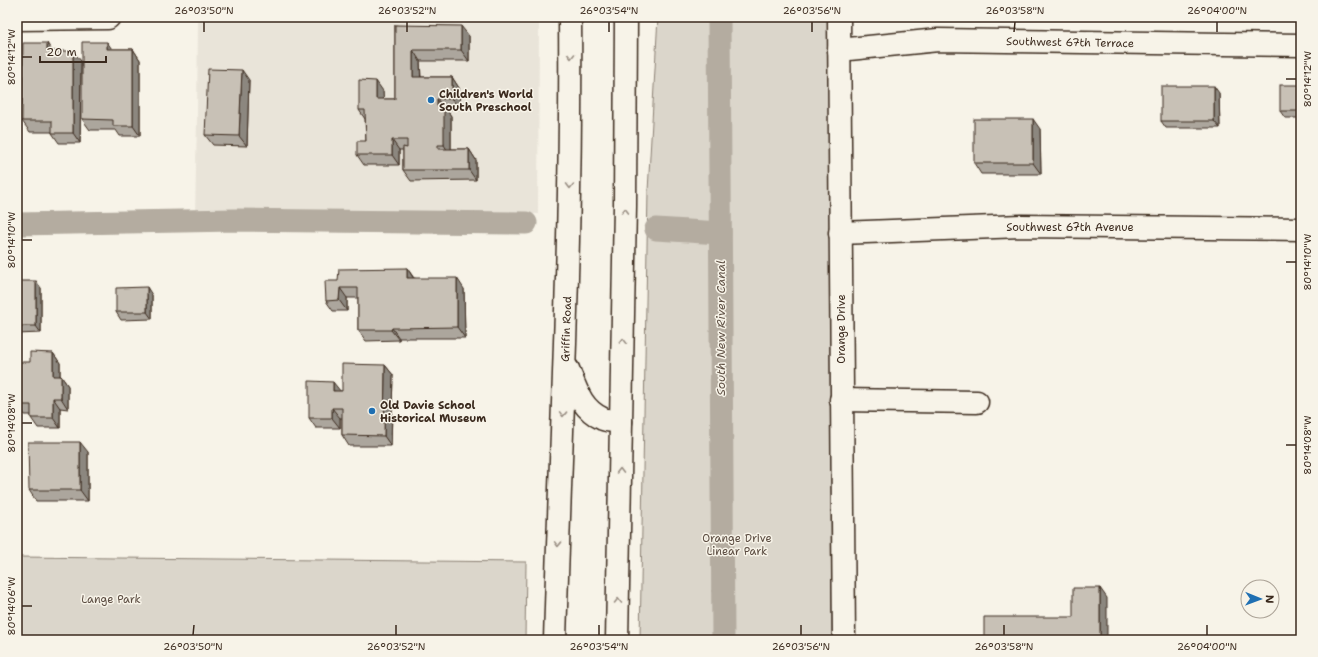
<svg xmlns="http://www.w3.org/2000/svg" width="1318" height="657" font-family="'Shantell Sans',sans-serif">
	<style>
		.built { fill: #e9e4d9 }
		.green { fill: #dbd6cb; stroke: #8b8074 }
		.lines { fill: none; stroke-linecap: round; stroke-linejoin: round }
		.canal { stroke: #b4aca0; stroke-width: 23 }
		.minor-casing { stroke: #3b2a1e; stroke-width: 25 }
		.tertiary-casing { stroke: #3b2a1e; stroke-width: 25 }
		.primary-casing { stroke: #3b2a1e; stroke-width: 25 }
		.minor { stroke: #f7f3e8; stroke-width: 22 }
		.tertiary { stroke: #f7f3e8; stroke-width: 22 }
		.primary { stroke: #f7f3e8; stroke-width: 22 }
		.wall { fill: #aca69d; stroke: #3b2a1e }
		.shaded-wall { fill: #8c877f; stroke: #3b2a1e }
		.building { fill: #c8c1b6; stroke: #3b2a1e }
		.oneway { stroke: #998e83 }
		.ticks { fill: none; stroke: #3b2a1e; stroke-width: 1.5 }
		.poi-dot { fill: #1f6fb2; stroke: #f7f3e8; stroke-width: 1.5 }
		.labels { text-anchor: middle; stroke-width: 3; stroke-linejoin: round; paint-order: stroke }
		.street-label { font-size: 11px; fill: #3b2a1e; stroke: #f7f3e8 }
		.poi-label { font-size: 11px; font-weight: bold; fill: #3b2a1e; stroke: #f7f3e8; text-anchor: start }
		.park-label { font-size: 11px; fill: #5b4c41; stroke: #f7f3e8 }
		.water-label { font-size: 12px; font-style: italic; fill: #5f5145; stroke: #f7f3e8 }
		.neatline { fill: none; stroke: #3b2a1e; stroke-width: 1.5 }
		.ticks-label { font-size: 10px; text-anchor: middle; fill: #3b2a1e }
	</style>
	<rect width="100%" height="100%" fill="#f7f3e8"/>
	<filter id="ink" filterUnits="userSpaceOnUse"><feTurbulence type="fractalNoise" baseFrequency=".025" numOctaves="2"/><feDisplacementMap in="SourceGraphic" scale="8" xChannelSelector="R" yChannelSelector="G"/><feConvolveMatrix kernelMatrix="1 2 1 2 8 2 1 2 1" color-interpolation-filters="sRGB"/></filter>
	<g filter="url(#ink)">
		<polygon class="built" points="198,18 539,20 538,214 301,212 195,216 197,118"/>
		<g class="green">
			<polygon points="658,17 828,17 832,640 640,640 648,191"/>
			<polygon points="17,557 526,562 525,640 17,640"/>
		</g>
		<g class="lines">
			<g class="canal">
				<polyline points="719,17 723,640"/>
				<polyline points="17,224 235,220 526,223"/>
				<polyline points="656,229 720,233"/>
			</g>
			<defs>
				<g id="minor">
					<polyline points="17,19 108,18 109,17"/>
					<polyline points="839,50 938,40 1301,45"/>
					<polyline points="840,233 1021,226 1301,229"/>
					<polyline points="841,400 977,402"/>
				</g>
				<polyline id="tertiary" points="839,17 844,640"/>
				<g id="primary">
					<path d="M 568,369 C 576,389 581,409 603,419 C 608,421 616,421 621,422"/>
					<path d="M 555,640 C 561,432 572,225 570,17"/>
					<polyline points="617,640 625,206 626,17"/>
				</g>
			</defs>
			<use href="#minor" class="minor-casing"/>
			<use href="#tertiary" class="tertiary-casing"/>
			<use href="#primary" class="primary-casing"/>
			<use href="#minor" class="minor"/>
			<use href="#tertiary" class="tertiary"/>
			<use href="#primary" class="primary"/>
		</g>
		<g class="wall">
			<polygon points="395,25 469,36 469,61 420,61 421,77 452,77 459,88 460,109 446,109 451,116 451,149 469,149 476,160 476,180 411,181 403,170 403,150 399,150 399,165 364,165 357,155 366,141 365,119 359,110 383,91 383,99 395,99"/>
			<polygon points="112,49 133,49 140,60 140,136 120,136 116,130 90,130 82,119"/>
			<polygon points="52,51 81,61 80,143 59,143 52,133 52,132 30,132 22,121"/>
			<polygon points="249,80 247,146 213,145 205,135"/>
			<polygon points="1301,85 1301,118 1285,118 1280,111"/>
			<polygon points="1219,93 1220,128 1166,128 1161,121"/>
			<polygon points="1040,129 1041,174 981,174 974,163"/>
			<polygon points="407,268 414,278 464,289 465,338 399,338 399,340 366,341 358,330 358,298 347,298 347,311 333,311 326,301 338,281"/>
			<polygon points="17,281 41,288 41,333 17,334"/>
			<polygon points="152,295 152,319 121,320 116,312"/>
			<polygon points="53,353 60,363 60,376 61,376 68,386 68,409 60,408 60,428 38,428 31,418 31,415 25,415 17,405 30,362"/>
			<polygon points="385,365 393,375 391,446 349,446 342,435 342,418 340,418 340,428 316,428 309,418 340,391 342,391"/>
			<polygon points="88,452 88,501 36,501 29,490"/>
		</g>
		<g class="shaded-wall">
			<polygon points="461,26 469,36 469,61 461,50"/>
			<polygon points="107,42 114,52 107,49"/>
			<polygon points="47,43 54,54 47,51"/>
			<polygon points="17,48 20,53 19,138 17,134"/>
			<polygon points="133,49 140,60 140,136 133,126"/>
			<polygon points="413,50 420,61 421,88 413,77"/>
			<polygon points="73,51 81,61 80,143 73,133"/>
			<polygon points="242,70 249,80 247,146 239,136"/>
			<polygon points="452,77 459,88 460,109 452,99"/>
			<polygon points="376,81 383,91 384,109 376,99"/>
			<polygon points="1214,86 1219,93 1220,128 1214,121"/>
			<polygon points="437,99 444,109 444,106 451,116 451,156 444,145 437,106"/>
			<polygon points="1033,119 1040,129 1041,174 1033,163"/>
			<polygon points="392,140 399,150 399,165 392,155"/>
			<polygon points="469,149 476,160 476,180 469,170"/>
			<polygon points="407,268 414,279 407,278"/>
			<polygon points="457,278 464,289 465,338 457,327"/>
			<polygon points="36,281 41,288 41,333 36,326"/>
			<polygon points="147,287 152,295 152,319 147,312"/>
			<polygon points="340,288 347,298 347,311 339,300"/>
			<polygon points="392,328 399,338 399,340 391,330"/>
			<polygon points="53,353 60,363 60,386 53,376"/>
			<polygon points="385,365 393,375 391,446 384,436"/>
			<polygon points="61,376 68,386 68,409 61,398"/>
			<polygon points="333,382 341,392 333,391"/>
			<polygon points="53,398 60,408 60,428 53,418"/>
			<polygon points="332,408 340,418 340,428 332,418"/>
			<polygon points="80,442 88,452 88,501 80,490"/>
			<polygon points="1100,588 1107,598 1107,640 1100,640"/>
		</g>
		<g class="building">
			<polygon points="395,25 461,26 461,50 413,50 413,77 452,77 452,99 437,99 437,106 444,106 444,145 438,145 438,149 469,149 469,170 403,170 403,147 407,148 407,140 392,140 392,155 357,155 357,141 366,141 365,110 359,110 359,80 376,81 376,99 395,99"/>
			<polygon points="82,42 107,42 107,49 133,49 133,126 113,126 113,120 82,119"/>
			<polygon points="23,43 47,43 47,51 73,51 73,133 52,133 52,121 22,121"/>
			<polygon points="208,69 242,70 239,136 205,135"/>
			<rect x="1280" y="85" width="21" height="26"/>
			<rect x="1161" y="86" width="53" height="35"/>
			<rect x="974" y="119" width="59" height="44"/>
			<polygon points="407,268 407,278 457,278 457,327 398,328 392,328 391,330 358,330 358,288 340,288 339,300 326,301 325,281 338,281 339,269"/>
			<rect x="17" y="281" width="19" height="45"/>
			<polygon points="147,287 147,312 116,312 116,288"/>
			<polygon points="30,352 53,353 53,376 61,376 61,398 53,398 53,418 31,418 31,405 17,405 17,362 30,362"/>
			<polygon points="342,364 385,365 384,436 342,435 342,408 332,408 332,418 309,418 309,381 333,382 333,391 342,391"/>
			<polygon points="28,442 80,442 80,490 29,490"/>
			<polygon points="1073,588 1100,588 1100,640 984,640 984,617 1073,617"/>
			<polygon points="1121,638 1258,639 1258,640 1121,640"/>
		</g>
		<defs><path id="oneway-chevron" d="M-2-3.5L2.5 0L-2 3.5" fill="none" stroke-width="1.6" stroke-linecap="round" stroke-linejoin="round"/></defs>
		<g class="oneway">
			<use href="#oneway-chevron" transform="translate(571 56) rotate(90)"/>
			<use href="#oneway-chevron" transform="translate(570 186) rotate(91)"/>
			<use href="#oneway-chevron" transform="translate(625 211) rotate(-89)"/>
			<use href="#oneway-chevron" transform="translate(623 341) rotate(-89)"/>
			<use href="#oneway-chevron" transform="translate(563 414) rotate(92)"/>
			<use href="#oneway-chevron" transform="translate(620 471) rotate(-89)"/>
			<use href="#oneway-chevron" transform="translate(558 544) rotate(92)"/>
			<use href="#oneway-chevron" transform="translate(618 601) rotate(-89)"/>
		</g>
	</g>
	<path class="ticks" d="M 204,32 L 204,22M 407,32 L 407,22M 609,32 L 609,22M 812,32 L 812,22M 1014,32 L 1015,22M 1217,32 L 1217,22M 22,57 L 32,57M 1286,79 L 1296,79M 22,240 L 32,240M 1286,262 L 1296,262M 22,423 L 32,423M 1286,445 L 1296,445M 22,606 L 32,606M 193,635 L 194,625M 396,635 L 396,625M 599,635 L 599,625M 801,635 L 801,625M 1004,635 L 1004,625M 1207,635 L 1207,625"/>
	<g class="poi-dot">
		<circle cx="431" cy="100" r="4"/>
		<circle cx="372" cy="411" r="4"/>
	</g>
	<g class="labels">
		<g class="street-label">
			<text transform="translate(1070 42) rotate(1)" y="4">Southwest 67th Terrace</text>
			<text x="1070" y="231">Southwest 67th Avenue</text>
			<text transform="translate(566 329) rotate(-88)" y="4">Griffin Road</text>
			<text transform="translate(841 329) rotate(-90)" y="4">Orange Drive</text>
		</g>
		<g class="poi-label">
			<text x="439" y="98">Children's World<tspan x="439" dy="13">South Preschool</tspan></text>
			<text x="380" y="409">Old Davie School<tspan x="380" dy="13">Historical Museum</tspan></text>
		</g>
		<g class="park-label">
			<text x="737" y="542">Orange Drive<tspan x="737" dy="13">Linear Park</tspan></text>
			<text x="111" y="603">Lange Park</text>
		</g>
		<g class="water-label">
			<text transform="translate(721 328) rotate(-90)" y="4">South New River Canal</text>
		</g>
	</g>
	<rect width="1318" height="657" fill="none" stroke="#f7f3e8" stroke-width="44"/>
	<g transform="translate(1260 599) rotate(91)"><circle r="19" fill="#f7f3e8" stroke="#aca397"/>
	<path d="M0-3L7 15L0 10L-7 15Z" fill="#1f6fb2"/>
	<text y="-6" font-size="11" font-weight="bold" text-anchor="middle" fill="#3b2a1e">N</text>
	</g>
	<path d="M40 56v6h66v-6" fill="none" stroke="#3b2a1e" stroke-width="2"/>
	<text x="46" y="56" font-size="12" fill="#3b2a1e" stroke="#f7f3e8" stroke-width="3" paint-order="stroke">20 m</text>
	<rect x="22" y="22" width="1274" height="613" class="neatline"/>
	<g class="ticks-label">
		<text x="204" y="14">26°03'50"N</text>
		<text x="407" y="14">26°03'52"N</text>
		<text x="609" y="14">26°03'54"N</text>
		<text x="812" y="14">26°03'56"N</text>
		<text x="1015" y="14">26°03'58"N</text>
		<text x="1217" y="14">26°04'00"N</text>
		<text transform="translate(11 57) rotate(-90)" y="4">80°14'12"W</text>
		<text transform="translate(1307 79) rotate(-90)" y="4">80°14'12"W</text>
		<text transform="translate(11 240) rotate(-90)" y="4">80°14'10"W</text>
		<text transform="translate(1307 262) rotate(-90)" y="4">80°14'10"W</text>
		<text transform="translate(11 423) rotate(-90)" y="4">80°14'08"W</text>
		<text transform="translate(1307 445) rotate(-90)" y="4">80°14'08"W</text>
		<text transform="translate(11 606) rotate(-90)" y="4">80°14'06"W</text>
		<text x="193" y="650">26°03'50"N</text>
		<text x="396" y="650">26°03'52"N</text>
		<text x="599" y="650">26°03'54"N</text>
		<text x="801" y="650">26°03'56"N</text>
		<text x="1004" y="650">26°03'58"N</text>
		<text x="1207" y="650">26°04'00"N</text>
	</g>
</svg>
